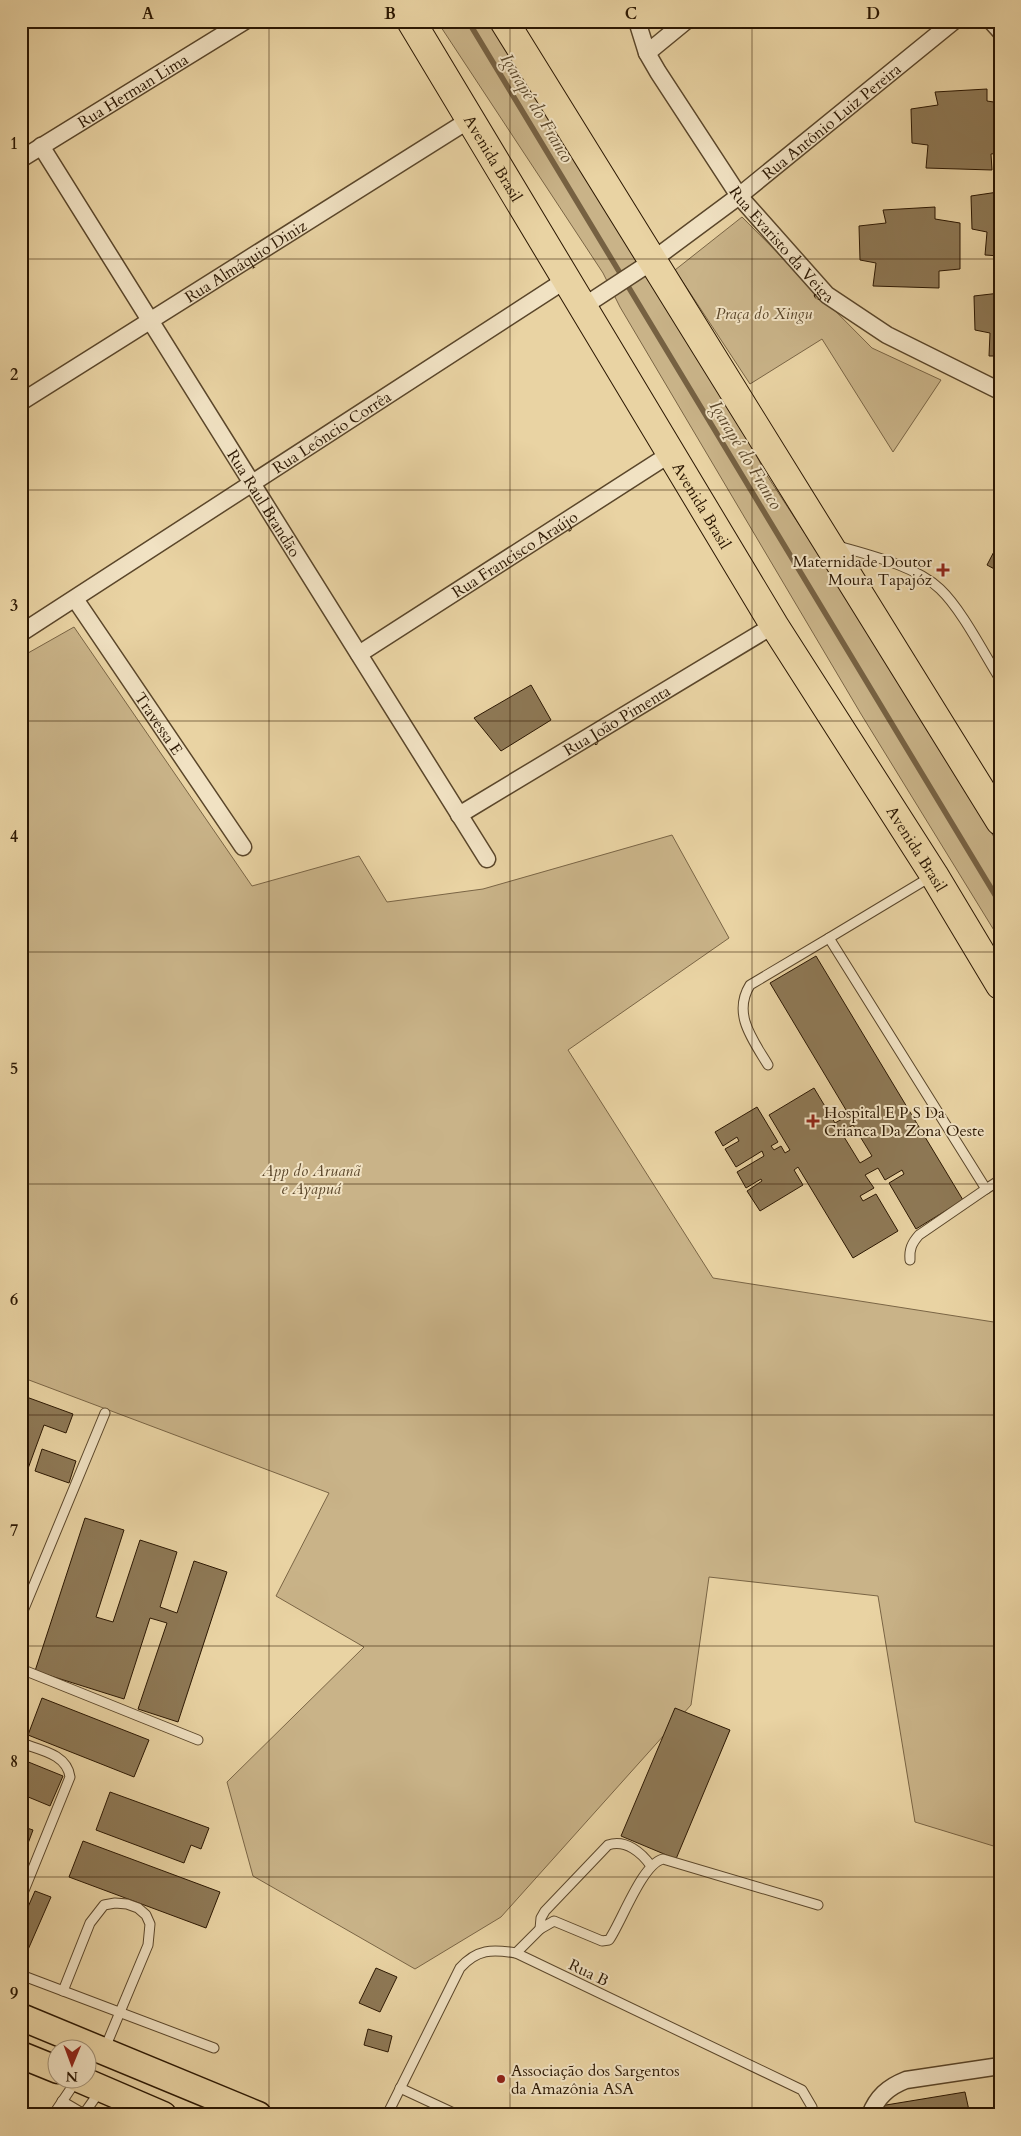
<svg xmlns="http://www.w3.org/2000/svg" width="1021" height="2136" font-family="Cardo,serif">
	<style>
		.green { fill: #c9b388; stroke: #7a6545 }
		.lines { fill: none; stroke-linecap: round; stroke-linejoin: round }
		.stream { stroke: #766142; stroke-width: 5.5 }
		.building { fill: #8e7956; stroke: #2b1702; fill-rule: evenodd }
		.service-casing { stroke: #5a462a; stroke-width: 11 }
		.minor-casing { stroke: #5a462a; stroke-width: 19 }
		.primary-casing { stroke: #2b1702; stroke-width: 29 }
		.trunk-casing { stroke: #2b1702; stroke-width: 30 }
		.service { stroke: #f1e2c3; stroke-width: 9 }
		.minor { stroke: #f1e2c3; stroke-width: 16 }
		.primary { stroke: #e9d3a3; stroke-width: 26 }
		.trunk { stroke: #e9d3a3; stroke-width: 28 }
		.grid { fill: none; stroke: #2b1702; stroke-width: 1; stroke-opacity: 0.55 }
		.poi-dot { fill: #8f2418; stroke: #f1e2c3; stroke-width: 2 }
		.labels { text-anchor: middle; stroke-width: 4; stroke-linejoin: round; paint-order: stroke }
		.street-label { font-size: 16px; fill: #2b1702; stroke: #f1e2c3 }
		.park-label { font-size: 16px; font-style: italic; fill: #5a462a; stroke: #f1e2c3 }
		.poi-label { font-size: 16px; fill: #2b1702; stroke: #f1e2c3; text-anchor: start }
		.water-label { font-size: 18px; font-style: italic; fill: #5d492c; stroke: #f1e2c3 }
		.neatline { fill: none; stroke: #2b1702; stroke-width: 2 }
		.grid-label { font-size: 16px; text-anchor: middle; font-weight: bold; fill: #2b1702 }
	</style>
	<rect width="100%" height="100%" fill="#e9d3a3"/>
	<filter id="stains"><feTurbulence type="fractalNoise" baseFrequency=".004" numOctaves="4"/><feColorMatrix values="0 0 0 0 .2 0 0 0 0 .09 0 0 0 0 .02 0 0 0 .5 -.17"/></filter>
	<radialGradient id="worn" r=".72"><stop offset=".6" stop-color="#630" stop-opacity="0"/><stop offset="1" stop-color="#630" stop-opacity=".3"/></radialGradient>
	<g class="green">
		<polygon points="437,21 496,21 723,392 766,474 885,656 1000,847 1000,940 861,714 620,307 603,273"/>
		<polygon points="742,217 872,348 941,380 893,452 822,339 750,384 675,270"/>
		<polygon points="74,627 252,886 359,856 387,902 483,889 672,835 729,938 568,1050 713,1278 1000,1323 1000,1848 915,1822 878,1596 709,1577 691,1705 501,1917 415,1969 253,1876 227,1782 364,1647 276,1596 329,1493 21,1377 21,657"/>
	</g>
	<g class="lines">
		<polyline class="stream" points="468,21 1000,903"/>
	</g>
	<g class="building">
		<polygon points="987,89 987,101 1000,103 1000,153 991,154 992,170 926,168 928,145 912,143 911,109 938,105 935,92"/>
		<polygon points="995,179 1000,179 1000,256 985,255 987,232 972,229 971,196 998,192"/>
		<polygon points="935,207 935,219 960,223 960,269 939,271 939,288 873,286 876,263 860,260 859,226 886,223 883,210"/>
		<polygon points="1000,293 1000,356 989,356 990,333 975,330 974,296"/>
		<polygon points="1000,540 1000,572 987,565"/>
		<polygon points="531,685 551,720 501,751 474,718"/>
		<path d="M 816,956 L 963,1200 L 916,1229 L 889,1183 L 904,1174 L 902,1170 L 885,1180 L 878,1168 L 865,1175 L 874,1188 L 860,1196 L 863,1201 L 876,1194 L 898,1231 L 853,1258 L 798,1167 L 794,1170 L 803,1185 L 760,1211 L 747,1191 L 762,1181 L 761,1179 L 746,1188 L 737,1172 L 764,1156 L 762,1151 L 736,1167 L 725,1149 L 739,1141 L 737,1137 L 723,1146 L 715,1132 L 757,1107 L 778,1142 L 771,1146 L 774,1150 L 781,1146 L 785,1153 L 790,1150 L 769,1115 L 814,1088 L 835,1123 L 849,1115 L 770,983 ZM 853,1125 L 872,1156 L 860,1163 L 841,1132 Z"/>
		<polygon points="21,1395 73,1414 66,1433 44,1425 26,1474 21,1472"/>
		<polygon points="42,1449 76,1461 69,1483 35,1471"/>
		<polygon points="85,1518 124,1530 96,1617 113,1622 140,1540 177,1552 160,1607 177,1613 194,1561 227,1572 178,1722 138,1709 167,1623 150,1618 124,1699 35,1671"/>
		<polygon points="42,1698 149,1740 134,1777 28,1735"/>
		<polygon points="675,1708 730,1730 676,1859 621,1836"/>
		<polygon points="21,1759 63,1776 50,1806 21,1794"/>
		<polygon points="110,1792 209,1828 201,1849 191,1845 184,1863 96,1830"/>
		<polygon points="21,1826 33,1830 21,1862"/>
		<polygon points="83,1841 220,1892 206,1928 69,1877"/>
		<polygon points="35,1891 51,1897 27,1952 21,1949 21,1923"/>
		<polygon points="376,1968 397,1977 380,2012 359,2003"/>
		<polygon points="368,2029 392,2036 388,2052 364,2045"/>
		<polygon points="965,2092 970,2115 881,2115 880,2106"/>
	</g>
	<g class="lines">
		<defs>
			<g id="service">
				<path d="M 838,546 C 869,555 916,566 940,589 C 962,610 983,652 1000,679"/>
				<polyline points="932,876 829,938 986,1189 1000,1180"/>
				<path d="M 768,1065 C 753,1040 732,1014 750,985 L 829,938"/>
				<path d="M 910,1260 C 909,1249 912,1243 919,1235 L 986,1189"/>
				<polyline points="21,1616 105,1413"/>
				<polyline points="21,1669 198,1740"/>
				<path d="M 21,1743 C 40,1750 67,1754 70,1777 L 21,1898"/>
				<path d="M 540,1929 L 541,1918 L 545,1911 L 608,1845 C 626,1839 642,1853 651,1866"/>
				<path d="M 516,1953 L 540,1929 L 554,1921 L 602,1941 L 609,1940 C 622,1921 642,1864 663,1859 L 818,1905"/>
				<polyline points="21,1975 214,2048"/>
				<polyline points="63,1991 90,1923 104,1905 115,1903 127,1904 138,1908 146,1915 150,1924 148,1945 105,2048"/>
				<polyline points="400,2088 458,2115"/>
				<polyline points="62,2101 84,2114"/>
				<polyline points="53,2115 76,2081"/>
				<polyline points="83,2115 100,2091"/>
				<path d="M 387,2115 L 460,1968 C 477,1949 492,1949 516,1953 L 802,2090 L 812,2107 L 813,2115"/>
			</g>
			<g id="minor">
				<path id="s1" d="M 637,21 L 647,53 L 658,72 L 739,196 L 827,295 L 887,335 L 1000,391"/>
				<polyline points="991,21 1000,31"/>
				<polyline points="647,53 686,21"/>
				<path id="s2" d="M 41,146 L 487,859"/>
				<path id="s3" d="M 21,159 L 245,21"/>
				<path id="s4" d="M 584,306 L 642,268 L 739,196 L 954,21"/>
				<path id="s5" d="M 21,402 L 469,120"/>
				<path id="s6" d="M 75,599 L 243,847"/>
				<path id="s7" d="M 21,633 L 567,279"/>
				<path id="s8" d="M 359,654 L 670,454"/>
				<path id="s9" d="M 459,815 L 774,625"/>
				<path d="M 870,2115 C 877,2097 888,2087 906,2080 L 1000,2066"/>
			</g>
			<g id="primary">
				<polyline points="21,2017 258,2115"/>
				<polyline points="21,2055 58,2070"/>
				<polyline points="77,2078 163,2115"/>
			</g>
			<g id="trunk">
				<path id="s10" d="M 411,21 L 774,625 L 934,875 L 1000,985"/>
				<polyline points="504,21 1000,821"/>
			</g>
		</defs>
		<use href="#service" class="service-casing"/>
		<use href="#minor" class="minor-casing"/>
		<use href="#primary" class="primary-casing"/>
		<use href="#trunk" class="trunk-casing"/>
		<use href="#service" class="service"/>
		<use href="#minor" class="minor"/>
		<use href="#primary" class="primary"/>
		<use href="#trunk" class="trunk"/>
	</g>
	<path class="grid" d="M 269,21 L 269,2115M 510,21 L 510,2115M 752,21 L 752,2115M 21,259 L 1000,259M 21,490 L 1000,490M 21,721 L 1000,721M 21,952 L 1000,952M 21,1184 L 1000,1184M 21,1415 L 1000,1415M 21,1646 L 1000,1646M 21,1877 L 1000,1877"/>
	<g class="poi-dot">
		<path d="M940.5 562.5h5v5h5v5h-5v5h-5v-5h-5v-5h5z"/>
		<path d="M810.5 1113.5h5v5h5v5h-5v5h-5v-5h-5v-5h5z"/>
		<circle cx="501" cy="2079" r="5"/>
	</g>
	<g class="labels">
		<g class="street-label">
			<text dy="6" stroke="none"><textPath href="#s3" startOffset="131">Rua Herman Lima</textPath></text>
			<text dy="6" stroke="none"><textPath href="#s4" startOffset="309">Rua Antônio Luiz Pereira</textPath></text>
			<text dy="6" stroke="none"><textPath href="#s10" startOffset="160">Avenida Brasil</textPath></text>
			<text dy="6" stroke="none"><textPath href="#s1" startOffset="268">Rua Evaristo da Veiga</textPath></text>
			<text dy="6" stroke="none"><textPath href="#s5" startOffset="265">Rua Almáquio Diniz</textPath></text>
			<text dy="6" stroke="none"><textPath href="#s7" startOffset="370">Rua Leôncio Corrêa</textPath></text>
			<text dy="6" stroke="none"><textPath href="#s2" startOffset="421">Rua Raul Brandão</textPath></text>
			<text dy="6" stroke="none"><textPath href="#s10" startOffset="565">Avenida Brasil</textPath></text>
			<text dy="6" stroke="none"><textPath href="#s8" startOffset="185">Rua Francisco Araújo</textPath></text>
			<text dy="6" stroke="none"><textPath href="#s9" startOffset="184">Rua João Pimenta</textPath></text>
			<text dy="6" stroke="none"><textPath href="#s6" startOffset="150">Travessa E</textPath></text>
			<text dy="6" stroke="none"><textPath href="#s10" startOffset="970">Avenida Brasil</textPath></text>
			<text transform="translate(589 1972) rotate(26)" y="6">Rua B</text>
		</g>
		<g class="park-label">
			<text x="764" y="319">Praça do Xingu</text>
			<text x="311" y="1176">App do Aruanã<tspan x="311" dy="18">e Ayapuá</tspan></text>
		</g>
		<g class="poi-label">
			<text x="932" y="567" text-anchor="end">Maternidade Doutor<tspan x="932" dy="18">Moura Tapajóz</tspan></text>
			<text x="824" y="1118">Hospital E P S Da<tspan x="824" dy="18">Crianca Da Zona Oeste</tspan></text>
			<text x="511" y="2076">Associação dos Sargentos<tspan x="511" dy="18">da Amazônia ASA</tspan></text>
		</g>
		<g class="water-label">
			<text transform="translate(537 108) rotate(59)" y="6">Igarapé do Franco</text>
			<text transform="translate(746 455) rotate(59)" y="6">Igarapé do Franco</text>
		</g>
	</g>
	<rect width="1021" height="2136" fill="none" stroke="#e9d3a3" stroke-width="55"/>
	<g transform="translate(72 2064) rotate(181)"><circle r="24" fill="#f1e2c3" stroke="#a29176"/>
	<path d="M0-4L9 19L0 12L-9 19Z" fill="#8f2418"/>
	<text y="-8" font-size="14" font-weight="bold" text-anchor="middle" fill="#2b1702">N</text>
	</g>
	<rect x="28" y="28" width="966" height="2080" class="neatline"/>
	<g class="grid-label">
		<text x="148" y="19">A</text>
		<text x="390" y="19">B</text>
		<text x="631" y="19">C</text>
		<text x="873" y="19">D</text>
		<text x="14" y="149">1</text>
		<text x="14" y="380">2</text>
		<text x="14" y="611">3</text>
		<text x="14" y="842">4</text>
		<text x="14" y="1074">5</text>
		<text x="14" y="1305">6</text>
		<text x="14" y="1536">7</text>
		<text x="14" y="1767">8</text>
		<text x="14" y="1999">9</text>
	</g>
	<rect width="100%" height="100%" filter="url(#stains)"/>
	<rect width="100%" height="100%" fill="url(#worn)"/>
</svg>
